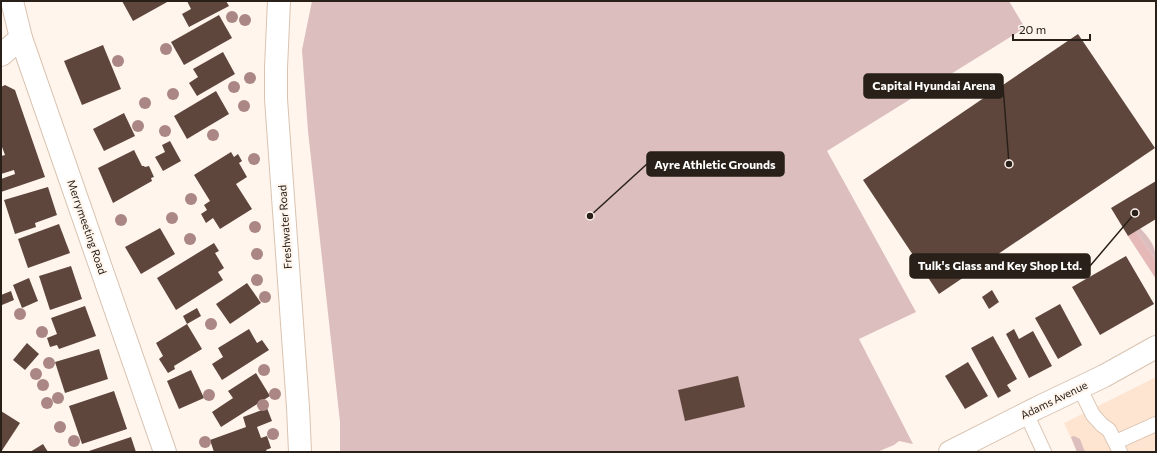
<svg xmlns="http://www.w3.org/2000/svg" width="1157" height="453" font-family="Commissioner,sans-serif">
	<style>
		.built { fill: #fee5d2 }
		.green { fill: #dbbebd }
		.forest { fill: #e4b9b8 }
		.building { fill: #5f463d }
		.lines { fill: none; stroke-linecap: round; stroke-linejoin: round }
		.lane-casing { stroke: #dac3b0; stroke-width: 16 }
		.street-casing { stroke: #dac3b0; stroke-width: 24 }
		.secondary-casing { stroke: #dac3b0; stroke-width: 24 }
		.lane { stroke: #fff; stroke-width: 14 }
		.street { stroke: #fff; stroke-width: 22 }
		.secondary { stroke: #fff; stroke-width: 22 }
		.tree { fill: #aa8785 }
		.labels { text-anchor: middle; stroke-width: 4; stroke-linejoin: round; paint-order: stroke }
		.street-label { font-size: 11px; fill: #292119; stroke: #fff5ed }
		.leader { fill: none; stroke: #292119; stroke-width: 1.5 }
		.callout-dot { fill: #292119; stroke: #fff5ed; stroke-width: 1.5 }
		.callout { fill: #292119; stroke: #292119; stroke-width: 1.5 }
		.callout-label { font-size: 12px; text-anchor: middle; font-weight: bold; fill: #fff }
	</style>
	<rect width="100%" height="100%" fill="#fff5ed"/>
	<polygon class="built" points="1156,377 1156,452 1077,452 1064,423"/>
	<g class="green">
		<polygon points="312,1 1009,1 1025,28 827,151 916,312 859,339 913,444 899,441 894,445 877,452 340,452 340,422 308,131 302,50"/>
		<path d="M 1140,228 C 1150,239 1156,246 1156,261 L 1136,231 Z"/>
		<polygon points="1074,436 1080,439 1085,452 1077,452 1071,437"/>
	</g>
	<polygon class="forest" points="1136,231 1156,261 1156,279 1128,236"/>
	<g class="building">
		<polygon points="122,1 169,1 133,21"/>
		<polygon points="187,1 226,1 229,6 189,27 182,14 191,9"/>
		<polygon points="219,15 232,38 184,65 171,42"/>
		<polygon points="1078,34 1155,148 939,294 863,180"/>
		<polygon points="103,45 121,89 82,105 64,61"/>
		<polygon points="223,52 235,74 197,96 189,83 198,77 193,69"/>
		<polygon points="5,85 15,90 45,177 1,192 1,179 15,174 14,170 1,174 1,156 5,155 2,147 1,147 1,87"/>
		<polygon points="216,91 229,114 187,139 174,116"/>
		<polygon points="124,113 135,136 104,151 93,129"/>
		<polygon points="170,141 181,161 163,171 155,157 165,152 162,145"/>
		<polygon points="134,150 142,166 144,166 145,167 149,166 154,177 151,178 152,181 113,203 98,168"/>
		<polygon points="231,152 234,157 238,154 242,161 239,163 247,177 236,184 252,209 220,229 213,218 206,223 201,214 207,210 204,205 210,201 194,175"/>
		<polygon points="1156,181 1156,219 1128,236 1111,208"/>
		<polygon points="48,187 57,215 35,223 36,227 15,234 4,200"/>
		<polygon points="59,224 70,253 28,268 18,239"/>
		<polygon points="160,228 175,254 141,274 125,247"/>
		<polygon points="214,243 219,251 215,253 224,268 218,272 223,280 176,310 157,278"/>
		<polygon points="1126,256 1154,304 1100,335 1072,287"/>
		<polygon points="71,266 82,299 50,310 39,276"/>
		<polygon points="29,278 38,301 22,308 13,285"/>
		<polygon points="247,283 261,303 230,324 216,304"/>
		<polygon points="992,290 999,302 989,309 982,297"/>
		<polygon points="11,291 14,300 2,305 1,295"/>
		<polygon points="1060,304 1082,345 1058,359 1035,318"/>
		<polygon points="85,306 96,336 59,349 57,345 50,347 47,338 57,334 51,318"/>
		<polygon points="197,308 201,316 187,324 183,316"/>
		<polygon points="187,324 202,349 174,366 175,369 168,373 159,359 163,356 156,343"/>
		<polygon points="249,329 257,343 262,340 269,350 222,380 212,364 223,357 218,348"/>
		<polygon points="1014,329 1019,339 1033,331 1052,366 1029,378 1006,334"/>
		<polygon points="993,336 1017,379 1007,385 1011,391 998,398 971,348"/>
		<polygon points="27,343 39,354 25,370 13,360"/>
		<polygon points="99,349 108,379 65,393 55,362"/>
		<polygon points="968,362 988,396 965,409 945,376"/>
		<polygon points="191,370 204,398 179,409 167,381"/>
		<polygon points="256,373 270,396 221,427 212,412 233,398 228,391"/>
		<polygon points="738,376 745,407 685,421 678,390"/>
		<polygon points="114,391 127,429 82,444 69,406"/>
		<polygon points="267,408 272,421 257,427 261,438 267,436 271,448 266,450 267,452 214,452 210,440 246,427 243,417"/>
		<polygon points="1,411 20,423 1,452"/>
		<polygon points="131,437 136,452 86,452"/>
		<polygon points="43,444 48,452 30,452"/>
	</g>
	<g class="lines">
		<defs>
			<g id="lane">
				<polyline points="1079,387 1093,415 1102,425 1109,430 1120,452"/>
				<polyline points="1026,413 1044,452"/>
				<polyline points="1116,442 1156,424"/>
			</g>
			<polyline id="street" points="1,55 21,38"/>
			<g id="secondary">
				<polyline points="12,1 21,38 165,452"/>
				<polyline points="279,1 276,68 276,99 298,407 300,452"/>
				<polyline points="950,452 1037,408 1104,376 1156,347"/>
			</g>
		</defs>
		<use href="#lane" class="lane-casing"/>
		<use href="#street" class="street-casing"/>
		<use href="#secondary" class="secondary-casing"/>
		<use href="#lane" class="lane"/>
		<use href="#street" class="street"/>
		<use href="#secondary" class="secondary"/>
	</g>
	<g class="tree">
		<circle cx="232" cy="17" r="6"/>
		<circle cx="245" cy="20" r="6"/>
		<circle cx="166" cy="49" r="6"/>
		<circle cx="118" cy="61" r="6"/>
		<circle cx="250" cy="78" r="6"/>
		<circle cx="234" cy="87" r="6"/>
		<circle cx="173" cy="94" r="6"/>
		<circle cx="145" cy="103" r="6"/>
		<circle cx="244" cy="106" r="6"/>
		<circle cx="138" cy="126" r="6"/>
		<circle cx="165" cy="131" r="6"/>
		<circle cx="213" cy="135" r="6"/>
		<circle cx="254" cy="159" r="6"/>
		<circle cx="191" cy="199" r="6"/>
		<circle cx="172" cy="218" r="6"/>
		<circle cx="121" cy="220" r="6"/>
		<circle cx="255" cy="227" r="6"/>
		<circle cx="190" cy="239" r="6"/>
		<circle cx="257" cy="254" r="6"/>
		<circle cx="257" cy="280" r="6"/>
		<circle cx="265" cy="297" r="6"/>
		<circle cx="20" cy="314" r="6"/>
		<circle cx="211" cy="324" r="6"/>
		<circle cx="42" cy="332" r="6"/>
		<circle cx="49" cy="363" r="6"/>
		<circle cx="264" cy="370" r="6"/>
		<circle cx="36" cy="374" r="6"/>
		<circle cx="43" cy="385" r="6"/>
		<circle cx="275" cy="394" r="6"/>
		<circle cx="209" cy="395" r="6"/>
		<circle cx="58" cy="398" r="6"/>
		<circle cx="47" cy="403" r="6"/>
		<circle cx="263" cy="405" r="6"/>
		<circle cx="60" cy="427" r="6"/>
		<circle cx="273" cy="434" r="6"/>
		<circle cx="74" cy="441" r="6"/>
		<circle cx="205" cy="442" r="6"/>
	</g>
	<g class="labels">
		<g class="street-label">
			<text transform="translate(87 227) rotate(71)" y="4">Merrymeeting Road</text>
			<text transform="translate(285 227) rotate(-94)" y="4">Freshwater Road</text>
			<text transform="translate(1054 400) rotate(-26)" y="4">Adams Avenue</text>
		</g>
	</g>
	<path class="leader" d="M1009 164L1003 86M590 216L647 164M1135 213L1090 266"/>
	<g class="callout-dot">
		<circle cx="1009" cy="164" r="4"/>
		<circle cx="590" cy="216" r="4"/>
		<circle cx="1135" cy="213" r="4"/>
	</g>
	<g class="callout">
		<rect x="864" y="74" width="139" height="24" rx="4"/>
		<rect x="647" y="152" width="137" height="24" rx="4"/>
		<rect x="910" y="254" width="180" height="24" rx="4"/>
	</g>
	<g class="callout-label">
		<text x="934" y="90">Capital Hyundai Arena</text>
		<text x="715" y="169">Ayre Athletic Grounds</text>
		<text x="1000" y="270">Tulk's Glass and Key Shop Ltd.</text>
	</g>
	<rect width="1157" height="453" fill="none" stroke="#292119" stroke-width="4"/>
	<path d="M1013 34v6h77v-6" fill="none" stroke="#292119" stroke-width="2"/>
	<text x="1019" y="34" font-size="12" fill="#292119" stroke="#fff5ed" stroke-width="3" paint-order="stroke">20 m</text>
</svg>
